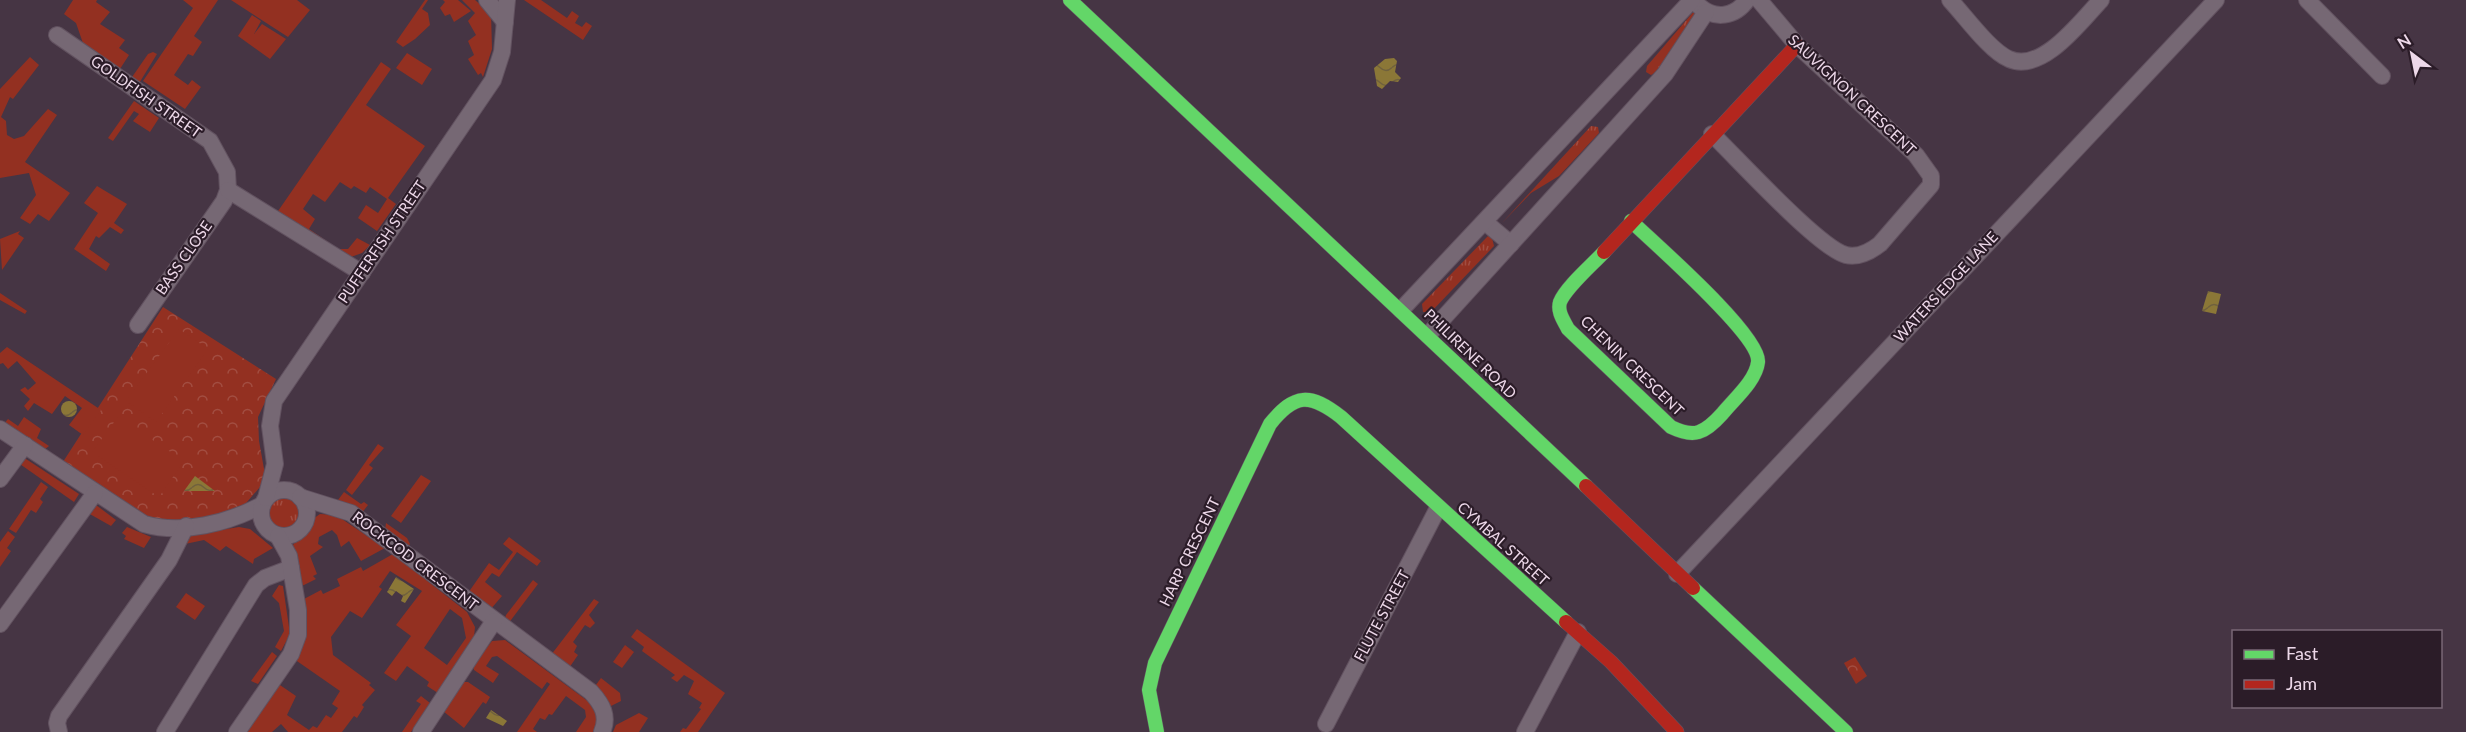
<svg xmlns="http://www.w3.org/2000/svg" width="2466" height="732" font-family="Lato,sans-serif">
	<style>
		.grass { fill: url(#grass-tufts) }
		.park { fill: url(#park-crowns) }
		.garden { fill: #933021; fill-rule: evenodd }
		.water { fill: url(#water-waves) }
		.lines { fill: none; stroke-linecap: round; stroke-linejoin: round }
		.street-casing { stroke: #625260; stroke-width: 18 }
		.fast-casing { stroke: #625260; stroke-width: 15 }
		.jam-casing { stroke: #625260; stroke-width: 15 }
		.street { stroke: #766874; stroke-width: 16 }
		.fast { stroke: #63d668; stroke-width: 14 }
		.jam { stroke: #b3261e; stroke-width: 14 }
		.labels { text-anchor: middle; stroke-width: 4.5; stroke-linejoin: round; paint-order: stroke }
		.street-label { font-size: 15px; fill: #edd8e9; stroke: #2b1c28 }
	</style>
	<defs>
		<pattern id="grass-tufts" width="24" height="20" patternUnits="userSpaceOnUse" patternTransform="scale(1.5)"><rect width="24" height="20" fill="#933021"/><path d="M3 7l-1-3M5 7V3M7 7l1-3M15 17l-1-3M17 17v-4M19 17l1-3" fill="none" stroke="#a24d41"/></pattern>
		<pattern id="park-crowns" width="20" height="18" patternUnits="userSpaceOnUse" patternTransform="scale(1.5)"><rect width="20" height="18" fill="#933021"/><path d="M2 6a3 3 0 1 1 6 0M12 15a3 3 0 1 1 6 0" fill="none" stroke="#a24d41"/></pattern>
		<pattern id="water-waves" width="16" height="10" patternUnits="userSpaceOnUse" patternTransform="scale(1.5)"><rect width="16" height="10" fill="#8b7737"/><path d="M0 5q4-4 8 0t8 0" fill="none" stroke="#70613d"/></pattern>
	</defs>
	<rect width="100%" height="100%" fill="#463544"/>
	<g class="grass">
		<path d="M 1695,10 L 1697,12 C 1685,31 1672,65 1651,75 L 1646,72 L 1647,66 Z"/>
		<polygon points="1591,126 1598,127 1599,133 1559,176 1531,193 1502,223"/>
		<polygon points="1488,236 1492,238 1494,246 1431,312 1423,312 1422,304"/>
		<circle cx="284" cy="512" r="16"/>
	</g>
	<g class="park">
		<polygon points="163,307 276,379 258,417 259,441 266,480 241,509 202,519 152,522 61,465"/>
		<polygon points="1855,657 1867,676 1856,684 1844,663"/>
	</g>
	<g class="garden">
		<polygon points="73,0 97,0 96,2 110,12 100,24 125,40 119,48 129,55 118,72 85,49 76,23 64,14"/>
		<polygon points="183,0 218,0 194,36 202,42 193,56 188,54 174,75 188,85 192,80 201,87 185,109 143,81 193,8"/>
		<polygon points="231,0 297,0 310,10 288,37"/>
		<polygon points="425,0 428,0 422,9 428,13 430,25 415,39 403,47 396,42"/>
		<polygon points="443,0 458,0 471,11 454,22 450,14 445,16 440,8 445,2"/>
		<polygon points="462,0 475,0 491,14 492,49 483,77 481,73 478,75 468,59 474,55 468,41 476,35 468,21 475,13"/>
		<polygon points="524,0 541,0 567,18 572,11 579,16 575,23 582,27 586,22 592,26 583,40"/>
		<polygon points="252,15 261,21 254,34 262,24 286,39 270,59 238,36"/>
		<polygon points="153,52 157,54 138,85 130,80 148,54"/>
		<polygon points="407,53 432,69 422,85 396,68"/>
		<polygon points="30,57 39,65 13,99 10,97 1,117 6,121 7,135 14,139 24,136 48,109 57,115 25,162 70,193 49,221 38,214 30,224 20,218 36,195 29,173 0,178 0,89"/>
		<polygon points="381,62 391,69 366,105 425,146 388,198 396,204 377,231 358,218 366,205 378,213 387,199 370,187 366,193 354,186 351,189 340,182 325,202 313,194 303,209 315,219 309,229 338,249 348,249 357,238 370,245 362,253 351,257 276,214"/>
		<polygon points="134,101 159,118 150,132 133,121 139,114 134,111 113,141 108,138"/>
		<polygon points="97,186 127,204 114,223 124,230 121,234 110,227 99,238 96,236 89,249 110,264 106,271 74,249 98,213 84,203"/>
		<polygon points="20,231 18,234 24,238 2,270 0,239"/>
		<polygon points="0,293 27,311 25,314 0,300"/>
		<polygon points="179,329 208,349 156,422 126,401"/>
		<polygon points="7,347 101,410 83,435 69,425 82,408 65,396 52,414 34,403 28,411 24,406 30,399 20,390 25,387 28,390 36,383 17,361 8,369 3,363 0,364 0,353"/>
		<polygon points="24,417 41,429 37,438 49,446 44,450 3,425 8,419 18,426"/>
		<polygon points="118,417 184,461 159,497 92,452"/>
		<polygon points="378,444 384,448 369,465 373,468 352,495 346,490"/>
		<polygon points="23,457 79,494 74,502 17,462"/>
		<polygon points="421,475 431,481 401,523 391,516"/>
		<polygon points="41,482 48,487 40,499 43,502 36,513 31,510 16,533 9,529"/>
		<polygon points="344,492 361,504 364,502 368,505 361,514 338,500"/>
		<polygon points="96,505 116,520 111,526 88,513"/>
		<polygon points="320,514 336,515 385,548 361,561 349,541 341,547 337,535 332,530 319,537 318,544 323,547 310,556 317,574 313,576 316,579 302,586 300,585 293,545 310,521"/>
		<polygon points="386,523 407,538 410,544 407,548 385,531"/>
		<polygon points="127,527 151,537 144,548 124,539 126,536 122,533"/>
		<polygon points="239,527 250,529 273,548 254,559 253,564 226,546 220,551 204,540 185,544 190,535"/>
		<polygon points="8,531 15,537 7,548 11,551 0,567 0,542"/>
		<polygon points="509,537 541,561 537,566 517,552 499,577 492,573 485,582 502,596 490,610 468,593 489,563 499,570 513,552 503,544"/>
		<path d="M 393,554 L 467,612 L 475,627 L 474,637 L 438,693 L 427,686 L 429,682 L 407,666 L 396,681 L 384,673 L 411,636 L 396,625 L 422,591 L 390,571 L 379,587 L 382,589 L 362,618 L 350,611 L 331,637 L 333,655 L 371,683 L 369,685 L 375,690 L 362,705 L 364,707 L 357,718 L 354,716 L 342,732 L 288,732 L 281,724 L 272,732 L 244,732 L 277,683 L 296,696 L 287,715 L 309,730 L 313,726 L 317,728 L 326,715 L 331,718 L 338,708 L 332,704 L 340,691 L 294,659 L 304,599 L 321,590 L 323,594 L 340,586 L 337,579 L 361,567 L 363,571 ZM 450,609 L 462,618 L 466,638 L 447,665 L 424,648 Z"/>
		<polygon points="533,580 538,584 508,624 504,621 506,615"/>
		<polygon points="279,585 283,586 290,634 281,651 275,647 284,631 279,603 272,596"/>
		<polygon points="186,593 205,606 195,620 176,607"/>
		<polygon points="594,599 599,602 589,615 595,623 590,628 585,625 573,642 577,646 574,652 578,655 569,668 551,655"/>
		<polygon points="637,629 725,693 698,732 680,732 683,728 686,729 701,709 699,708 702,703 688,694 694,681 684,675 677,682 671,678 675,675 642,651 644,647 631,637"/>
		<polygon points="505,640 589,702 598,718 595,732 576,732 586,717 585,710 566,696 552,715 549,714 545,720 540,718 533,729 537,732 517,732 550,684 547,682 542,689 497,656 492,657 486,666 499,674 493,683 474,670 473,666 492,641"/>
		<polygon points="625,645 634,652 622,668 613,662"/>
		<polygon points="272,652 277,656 258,684 251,681"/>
		<polygon points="601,678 620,693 621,701 611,706 593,689"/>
		<polygon points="463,682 468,682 490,697 486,704 483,702 464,728 443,711"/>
		<polygon points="421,696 430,703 411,732 402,732 421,704 416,701"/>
		<polygon points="639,713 648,718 639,732 613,732 616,725"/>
	</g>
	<g class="water">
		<polygon points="1394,58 1397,61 1395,72 1401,78 1398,82 1390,81 1382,89 1377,86 1374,68 1385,59"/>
		<polygon points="2208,291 2221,294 2216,314 2202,311"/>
		<circle cx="69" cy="409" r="8"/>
		<polygon points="195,476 215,491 184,491"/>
		<polygon points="396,577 414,589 405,603 401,601 403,596 396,591 392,596 387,592"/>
		<polygon points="491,710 507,721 503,726 486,718"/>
	</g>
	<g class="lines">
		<defs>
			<g id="street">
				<polyline points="487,0 505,22"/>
				<path d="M 1950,0 C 1965,16 1990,51 2009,59 C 2042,74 2081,21 2101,0"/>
				<polyline points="2307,0 2382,76"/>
				<path d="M 1699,6 C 1715,20 1735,17 1747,0"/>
				<polyline points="57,35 210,141 227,172 228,190 224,201 138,325"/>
				<path d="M 1712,134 C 1737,158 1819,248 1846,255 C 1858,258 1871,251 1880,244 L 1931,185 L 1931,176 L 1916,155 L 1797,45 L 1759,0"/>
				<polyline points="228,190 362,273"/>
				<polyline points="1485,222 1511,244"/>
				<polyline points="1401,310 1692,0"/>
				<polyline points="1428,335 1665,74 1706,12"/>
				<path d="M 0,429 L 144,524 C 182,535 228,523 262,505"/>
				<polyline points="0,479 25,445"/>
				<circle cx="284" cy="513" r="23"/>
				<path d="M 300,497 L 351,513 L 591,692 C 602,704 609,716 602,732"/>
				<polyline points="266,498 275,464 270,426 274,401 493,80 502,52 507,0"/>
				<polyline points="1677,574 2216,0"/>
				<polyline points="0,624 95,493"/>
				<polyline points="1326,724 1438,508"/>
				<polyline points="59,732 57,723 59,716 169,560 186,526"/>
				<polyline points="165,732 256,585 265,578 291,568"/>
				<polyline points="237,732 291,654 298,635 298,610 289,556 278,536"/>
				<polyline points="421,732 494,621"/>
				<polyline points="1525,732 1578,632"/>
			</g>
			<g id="fast">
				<polyline points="1070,0 1586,486"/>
				<path d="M 1604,252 C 1593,264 1566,287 1560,302 C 1557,312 1564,321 1568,329 L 1671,427 C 1694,438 1704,434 1722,414 C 1733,400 1756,381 1758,362 C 1761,336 1654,243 1631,221"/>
				<polyline points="1693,588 1846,732"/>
				<path d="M 1157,732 L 1149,690 L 1155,663 L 1270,424 C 1295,393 1310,393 1341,417 L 1566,622"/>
			</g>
			<g id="jam">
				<polyline points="1604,252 1797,45"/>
				<polyline points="1586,486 1693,588"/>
				<polyline points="1566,622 1611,662 1677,732"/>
			</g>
		</defs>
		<use href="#street" class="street-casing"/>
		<use href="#fast" class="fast-casing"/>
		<use href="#jam" class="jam-casing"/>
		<use href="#street" class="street"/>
		<use href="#fast" class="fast"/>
		<use href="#jam" class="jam"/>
	</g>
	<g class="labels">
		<g class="street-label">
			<text transform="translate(1852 95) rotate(43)" y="5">SAUVIGNON CRESCENT</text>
			<text transform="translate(146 97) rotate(35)" y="5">GOLDFISH STREET</text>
			<text transform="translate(382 242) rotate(-56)" y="5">PUFFERFISH STREET</text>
			<text transform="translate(184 258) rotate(-55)" y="5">BASS CLOSE</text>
			<text transform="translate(1946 287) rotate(-47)" y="5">WATERS EDGE LANE</text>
			<text transform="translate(1470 354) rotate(44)" y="5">PHILIRENE ROAD</text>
			<text transform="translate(1632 366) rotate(44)" y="5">CHENIN CRESCENT</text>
			<text transform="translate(1503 544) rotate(42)" y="5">CYMBAL STREET</text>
			<text transform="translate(1190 552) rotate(-64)" y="5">HARP CRESCENT</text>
			<text transform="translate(415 561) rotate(37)" y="5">ROCKCOD CRESCENT</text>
			<text transform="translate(1382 616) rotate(-62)" y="5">FLUTE STREET</text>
		</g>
	</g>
	<rect x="2232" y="630" width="210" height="78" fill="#2b1c28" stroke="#796775" stroke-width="1.5"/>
	<rect x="2244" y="650" width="30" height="9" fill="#63d668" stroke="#796775" stroke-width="1.5"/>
	<text x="2286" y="660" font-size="18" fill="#edd8e9">Fast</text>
	<rect x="2244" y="680" width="30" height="9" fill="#b3261e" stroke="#796775" stroke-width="1.5"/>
	<text x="2286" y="690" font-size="18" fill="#edd8e9">Jam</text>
	<g transform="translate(2412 54) rotate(328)" stroke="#2b1c28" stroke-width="4.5" paint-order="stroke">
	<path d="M0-4.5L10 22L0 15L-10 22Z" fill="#edd8e9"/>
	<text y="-9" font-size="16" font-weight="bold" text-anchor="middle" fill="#edd8e9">N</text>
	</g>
</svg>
